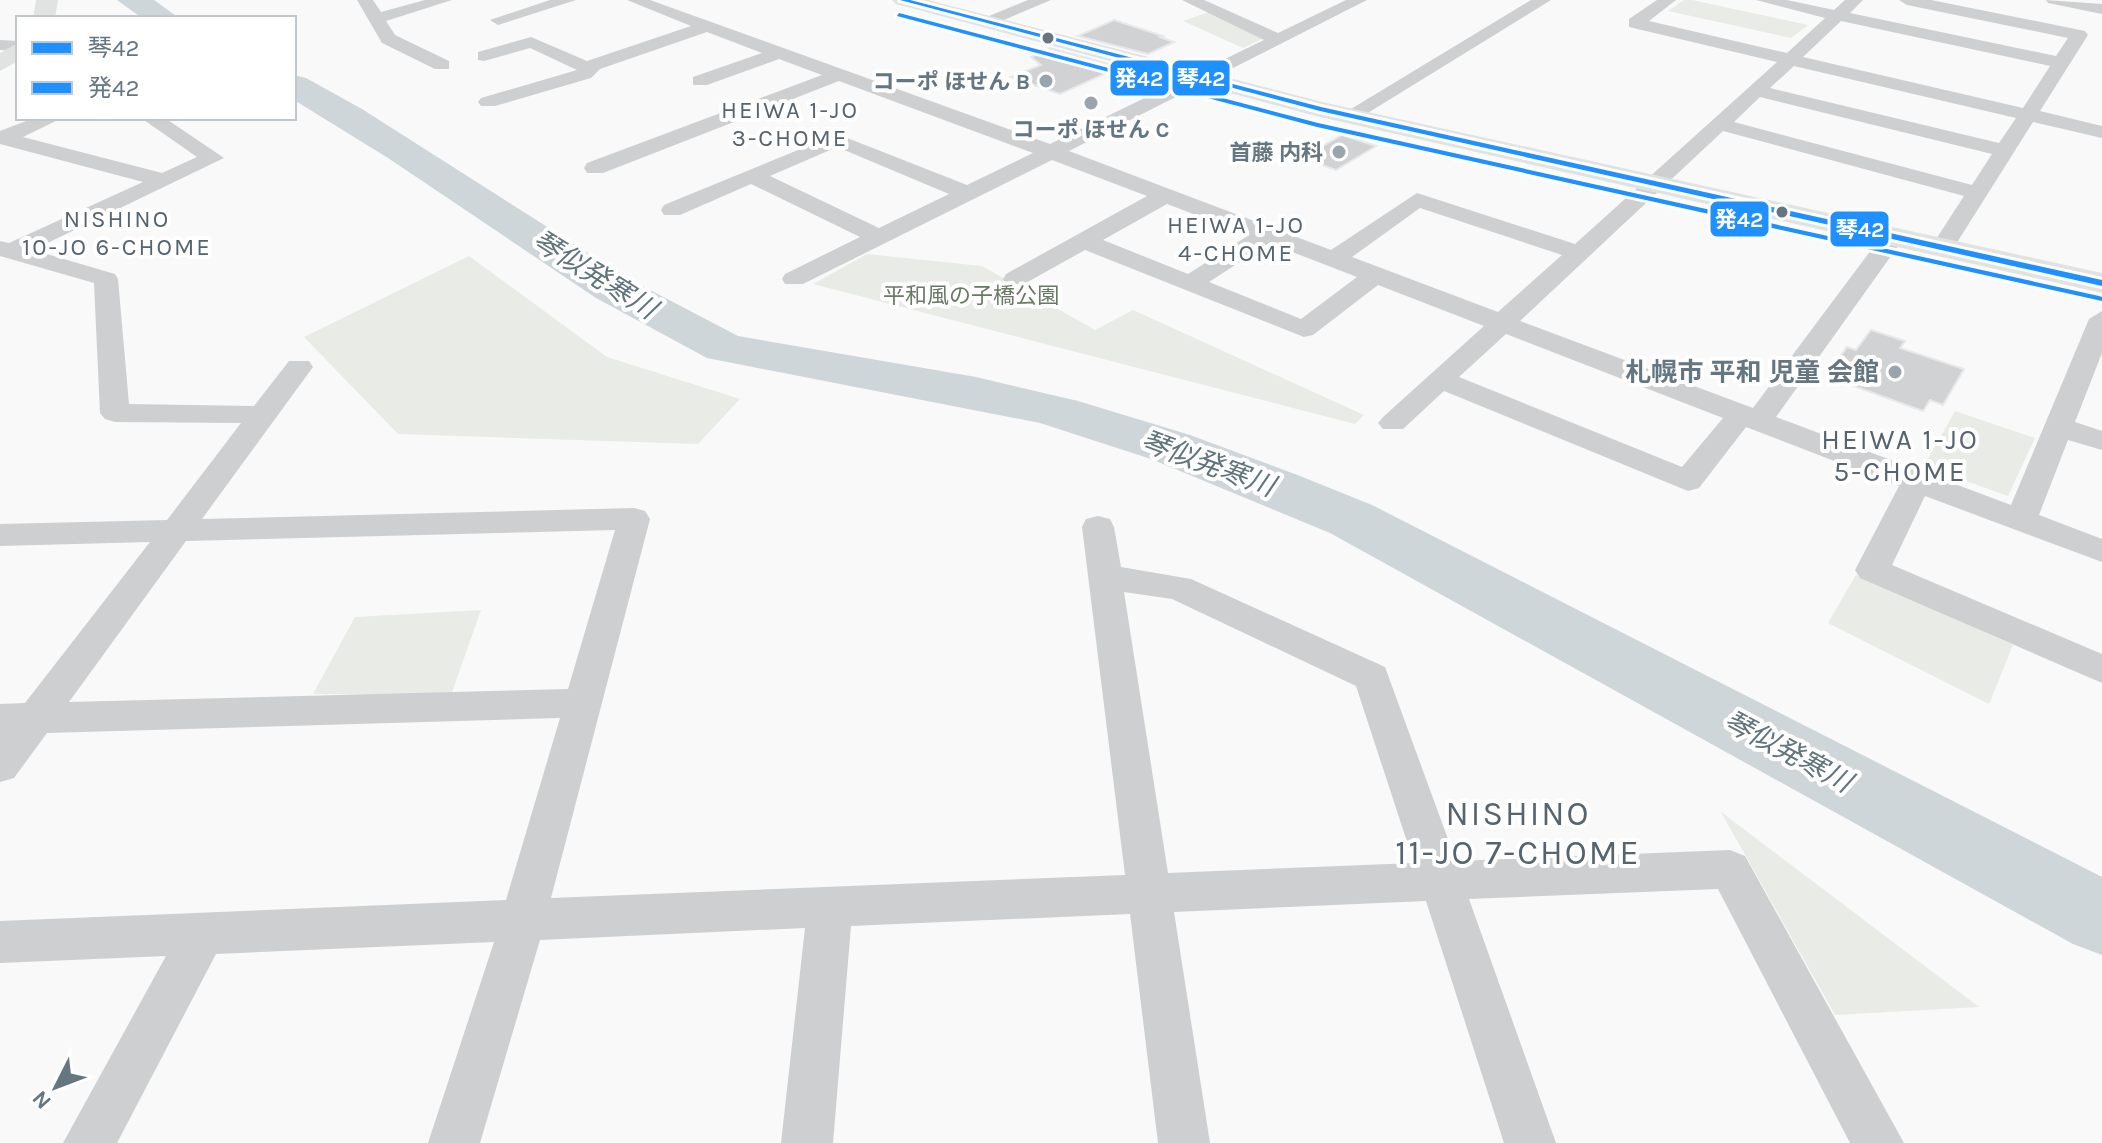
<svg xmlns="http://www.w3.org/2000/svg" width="2102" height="1143" font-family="Karla,'Noto Sans JP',sans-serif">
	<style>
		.green { fill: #e8ebe6 }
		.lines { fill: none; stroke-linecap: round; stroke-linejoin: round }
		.river { fill: #ced6d9; fill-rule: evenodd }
		.building { fill: #d0d2d3; stroke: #e8e8e8; stroke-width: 2 }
		.street { fill: #cecfd0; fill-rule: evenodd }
		.secondary { fill: #e1e2e2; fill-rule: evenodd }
		.bus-1-casing { stroke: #fff; stroke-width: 6 }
		.bus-2-casing { stroke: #fff; stroke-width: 6 }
		.bus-1 { fill: #1e90ff; fill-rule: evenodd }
		.bus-2 { fill: #1e90ff; fill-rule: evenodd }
		.bus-dot { fill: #657683; stroke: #fff; stroke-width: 3 }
		.poi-dot { fill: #99a4ac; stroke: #fff; stroke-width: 3 }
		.labels { text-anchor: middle; stroke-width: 8; stroke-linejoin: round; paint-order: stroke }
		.far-poi-label { font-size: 22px; font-weight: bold; fill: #657683; stroke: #fff; text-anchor: end }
		.far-park-label { font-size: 22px; fill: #687a64; stroke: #fff }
		.far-neighbourhood-label { font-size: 24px; letter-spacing: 2px; fill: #57646e; stroke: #fff }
		.poi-label { font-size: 26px; font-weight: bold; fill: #657683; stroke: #fff; text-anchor: end }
		.water-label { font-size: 28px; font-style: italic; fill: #60757c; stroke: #fff }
		.neighbourhood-label { font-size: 28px; letter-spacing: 2px; fill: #57646e; stroke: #fff }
		.near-neighbourhood-label { font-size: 34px; letter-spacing: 2px; fill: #57646e; stroke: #fff }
		.line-badge { stroke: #fff; stroke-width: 3 }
		.badge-label { font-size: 22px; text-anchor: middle; font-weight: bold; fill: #fff }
	</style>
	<rect width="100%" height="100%" fill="#f9f9f9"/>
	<g class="green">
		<polygon points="1684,0 1692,0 1808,25 1791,38 1668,11"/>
		<polygon points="1209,12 1264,38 1243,48 1183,21"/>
		<polygon points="867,254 982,266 1095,330 1133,310 1364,415 1355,424 813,284"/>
		<polygon points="469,256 607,357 740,399 698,444 398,434 304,337"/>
		<polygon points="1955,411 2035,438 2008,496 1924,466"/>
		<polygon points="1856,575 2013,645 1989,704 1828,623"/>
		<polygon points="481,610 451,695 313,694 355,617"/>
		<polygon points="1721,812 1979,1007 1835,1015"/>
	</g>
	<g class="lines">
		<g class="river">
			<polygon points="117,0 154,0 179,18 142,18"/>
			<polygon points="294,75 306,78 362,109 629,279 738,336 976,377 1078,401 1190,435 1300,476 1372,505 2102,877 2102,955 2073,944 1330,533 1151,459 1040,423 707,358 596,298 388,158 294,100"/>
		</g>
	</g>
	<g class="building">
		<polygon points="1114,20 1163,36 1160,37 1174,42 1148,54 1078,36"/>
		<polygon points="1050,48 1120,67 1060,94 1011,77 1041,65 1031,57"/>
		<polygon points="1342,135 1376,146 1336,170 1302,158"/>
		<polygon points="1871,330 1905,341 1900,348 1964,369 1943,405 1930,400 1923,411 1826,376 1847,347 1856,350"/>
	</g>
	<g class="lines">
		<g class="street">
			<polygon points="357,0 373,0 381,12 425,0 452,0 386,21 395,35 449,61 449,69 435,69 382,43"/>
			<polygon points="550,0 576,0 498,25 490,20"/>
			<path d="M 627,0 L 650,0 L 1050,144 L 1264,40 L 1182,0 L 1204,0 L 1278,33 L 1346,0 L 1367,0 L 1069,151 L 1331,250 L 1417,193 L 1575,244 L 1777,62 L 1629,27 L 1629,19 L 1657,0 L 1676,0 L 1649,21 L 1787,53 L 1825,18 L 1756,0 L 1787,0 L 1834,10 L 1845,0 L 1863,0 L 1850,13 L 2056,56 L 2068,38 L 1907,5 L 1899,0 L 1931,0 L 2085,31 L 2088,35 L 2040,111 L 2102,126 L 2102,138 L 2033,122 L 1951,252 L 1935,252 L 1931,247 L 1964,196 L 1723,131 L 1520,321 L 1753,408 L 1886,230 L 1902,230 L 1906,235 L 1776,417 L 2011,505 L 2089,319 L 2102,311 L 2102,353 L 2075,422 L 2102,431 L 2102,450 L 2068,440 L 2039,515 L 2102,539 L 2102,562 L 1925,496 L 1892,565 L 2102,654 L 2102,683 L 1860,578 L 1855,570 L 1899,486 L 1746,427 L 1699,488 L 1688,491 L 1444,391 L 1403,429 L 1383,429 L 1378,423 L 1383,417 L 1484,326 L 1378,285 L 1313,335 L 1304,337 L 1085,250 L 1024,284 L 1006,284 L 1003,279 L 1006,274 L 1147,196 L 1052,160 L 803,284 L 785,284 L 782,279 L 785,274 L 860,237 L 751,184 L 680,215 L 664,215 L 661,210 L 664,205 L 837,134 L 967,185 L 1033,153 L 839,81 L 603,173 L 587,173 L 584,168 L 587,163 L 822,75 L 779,59 L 707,85 L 693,85 L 693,77 L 762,53 L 707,32 L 600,69 L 591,78 L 495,106 L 481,106 L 478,102 L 481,98 L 577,70 L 530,48 L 484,61 L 478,60 L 478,52 L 531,37 L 587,61 L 691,26 ZM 1841,21 L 2050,66 L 2023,108 L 1803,57 ZM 1794,66 L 2016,118 L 1999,143 L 1770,88 ZM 1760,97 L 1992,154 L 1972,185 L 1734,122 ZM 837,147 L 949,194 L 879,228 L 770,176 ZM 1167,204 L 1249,235 L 1188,274 L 1103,240 ZM 1420,208 L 1562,255 L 1498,312 L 1352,257 ZM 1269,243 L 1357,277 L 1301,319 L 1209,282 ZM 1506,334 L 1723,418 L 1682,467 L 1459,377 Z"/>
			<polygon points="1028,0 1051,0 992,25 980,25 977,21"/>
			<polygon points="1531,0 1551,0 1358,119 1344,119 1341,115"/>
			<polygon points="2046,0 2102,4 2102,14 2048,3"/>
			<polygon points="0,40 18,41 18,51 0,50"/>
			<path d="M 34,118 L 62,118 L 23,137 L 162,173 L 197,157 L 141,118 L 165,118 L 224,158 L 33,250 L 115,274 L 118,279 L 129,404 L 254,406 L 289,361 L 309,361 L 313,367 L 202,519 L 634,508 L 645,511 L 650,519 L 551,898 L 1125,875 L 1082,527 L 1086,519 L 1098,516 L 1110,519 L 1114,527 L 1121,567 L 1191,579 L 1385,667 L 1456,861 L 1730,850 L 1745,856 L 1904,1143 L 1850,1143 L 1718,889 L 1469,899 L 1556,1143 L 1504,1143 L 1426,901 L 1174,912 L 1210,1143 L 1158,1143 L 1130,914 L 851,926 L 833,1143 L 781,1143 L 805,928 L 540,940 L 480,1143 L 428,1143 L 494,942 L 216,954 L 117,1143 L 63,1143 L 166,956 L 0,963 L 0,921 L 506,900 L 560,718 L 47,733 L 14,778 L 0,782 L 0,704 L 25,703 L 150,542 L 0,546 L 0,524 L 167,520 L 241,423 L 115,422 L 105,419 L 100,413 L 94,283 L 0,256 L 0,241 L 9,243 L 143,182 L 0,144 L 0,131 ZM 615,530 L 568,689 L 69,702 L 186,541 ZM 1124,592 L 1172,599 L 1356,686 L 1414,863 L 1168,873 Z"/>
		</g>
		<g class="secondary">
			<polygon points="36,0 58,0 55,18 33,18"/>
			<polygon points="892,0 928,0 1322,102 2102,273 2102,293 1320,117 896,4"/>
			<polygon points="18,43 18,61 0,71 0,53"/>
		</g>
		<defs>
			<polygon id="bus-1" points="900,0 910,0 1321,107 2102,280 2102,286 1320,111"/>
			<polygon id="bus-2" points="899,13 1318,123 2099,296 2102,297 2102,301 1317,127 897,16"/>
		</defs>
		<use href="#bus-1" class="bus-1-casing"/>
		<use href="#bus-2" class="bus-2-casing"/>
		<use href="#bus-1" class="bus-1"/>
		<use href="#bus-2" class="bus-2"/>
	</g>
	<g class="bus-dot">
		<circle cx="1048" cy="38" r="7"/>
		<circle cx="1782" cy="212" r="7"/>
	</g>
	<g class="poi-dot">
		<circle cx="1046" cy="81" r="8"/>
		<circle cx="1091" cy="103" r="8"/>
		<circle cx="1339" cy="152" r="8"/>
		<circle cx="1895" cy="372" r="8"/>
	</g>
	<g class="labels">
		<g class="far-poi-label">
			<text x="1030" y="89">コーポ ほせん B</text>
			<text x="1091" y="137" text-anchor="middle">コーポ ほせん C</text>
			<text x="1323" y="160">首藤 内科</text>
		</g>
		<g class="far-park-label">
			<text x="971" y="303">平和風の子橋公園</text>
		</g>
		<g class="far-neighbourhood-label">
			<text x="790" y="118">HEIWA 1-JO<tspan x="790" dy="28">3-CHOME</tspan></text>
			<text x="117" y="227">NISHINO<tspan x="117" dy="28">10-JO 6-CHOME</tspan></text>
			<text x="1236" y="233">HEIWA 1-JO<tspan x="1236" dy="28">4-CHOME</tspan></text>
		</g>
		<g class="poi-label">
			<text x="1879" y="381">札幌市 平和 児童 会館</text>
		</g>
		<g class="water-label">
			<text transform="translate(595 274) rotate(32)" y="10">琴似発寒川</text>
			<text transform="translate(1208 463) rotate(20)" y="10">琴似発寒川</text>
			<text transform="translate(1788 751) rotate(28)" y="10">琴似発寒川</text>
		</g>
		<g class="neighbourhood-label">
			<text x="1900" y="449">HEIWA 1-JO<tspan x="1900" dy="32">5-CHOME</tspan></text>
		</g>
		<g class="near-neighbourhood-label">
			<text x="1518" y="825">NISHINO<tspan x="1518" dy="39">11-JO 7-CHOME</tspan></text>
		</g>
	</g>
	<g class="line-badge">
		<rect x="1171" y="59" width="60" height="38" rx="8" fill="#1e90ff"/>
		<rect x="1109" y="59" width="61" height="38" rx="8" fill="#1e90ff"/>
		<rect x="1709" y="200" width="61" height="38" rx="8" fill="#1e90ff"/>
		<rect x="1829" y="210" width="61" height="38" rx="8" fill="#1e90ff"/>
	</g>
	<g class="badge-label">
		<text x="1201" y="86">琴42</text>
		<text x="1139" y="86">発42</text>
		<text x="1739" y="227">発42</text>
		<text x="1860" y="237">琴42</text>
	</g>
	<rect x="16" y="16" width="280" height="104" fill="#ffffff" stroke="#c1c8cd" stroke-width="2"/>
	<rect x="32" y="42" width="40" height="12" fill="#1e90ff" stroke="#c1c8cd" stroke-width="2"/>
	<text x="88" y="56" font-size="24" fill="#657683">琴42</text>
	<rect x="32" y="82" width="40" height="12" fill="#1e90ff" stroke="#c1c8cd" stroke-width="2"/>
	<text x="88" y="96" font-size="24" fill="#657683">発42</text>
	<g transform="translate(56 1087) rotate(228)" stroke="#ffffff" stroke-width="6" paint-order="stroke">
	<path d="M0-6L14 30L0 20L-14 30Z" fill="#657683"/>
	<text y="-12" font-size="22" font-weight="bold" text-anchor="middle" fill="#657683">N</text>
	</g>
</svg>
